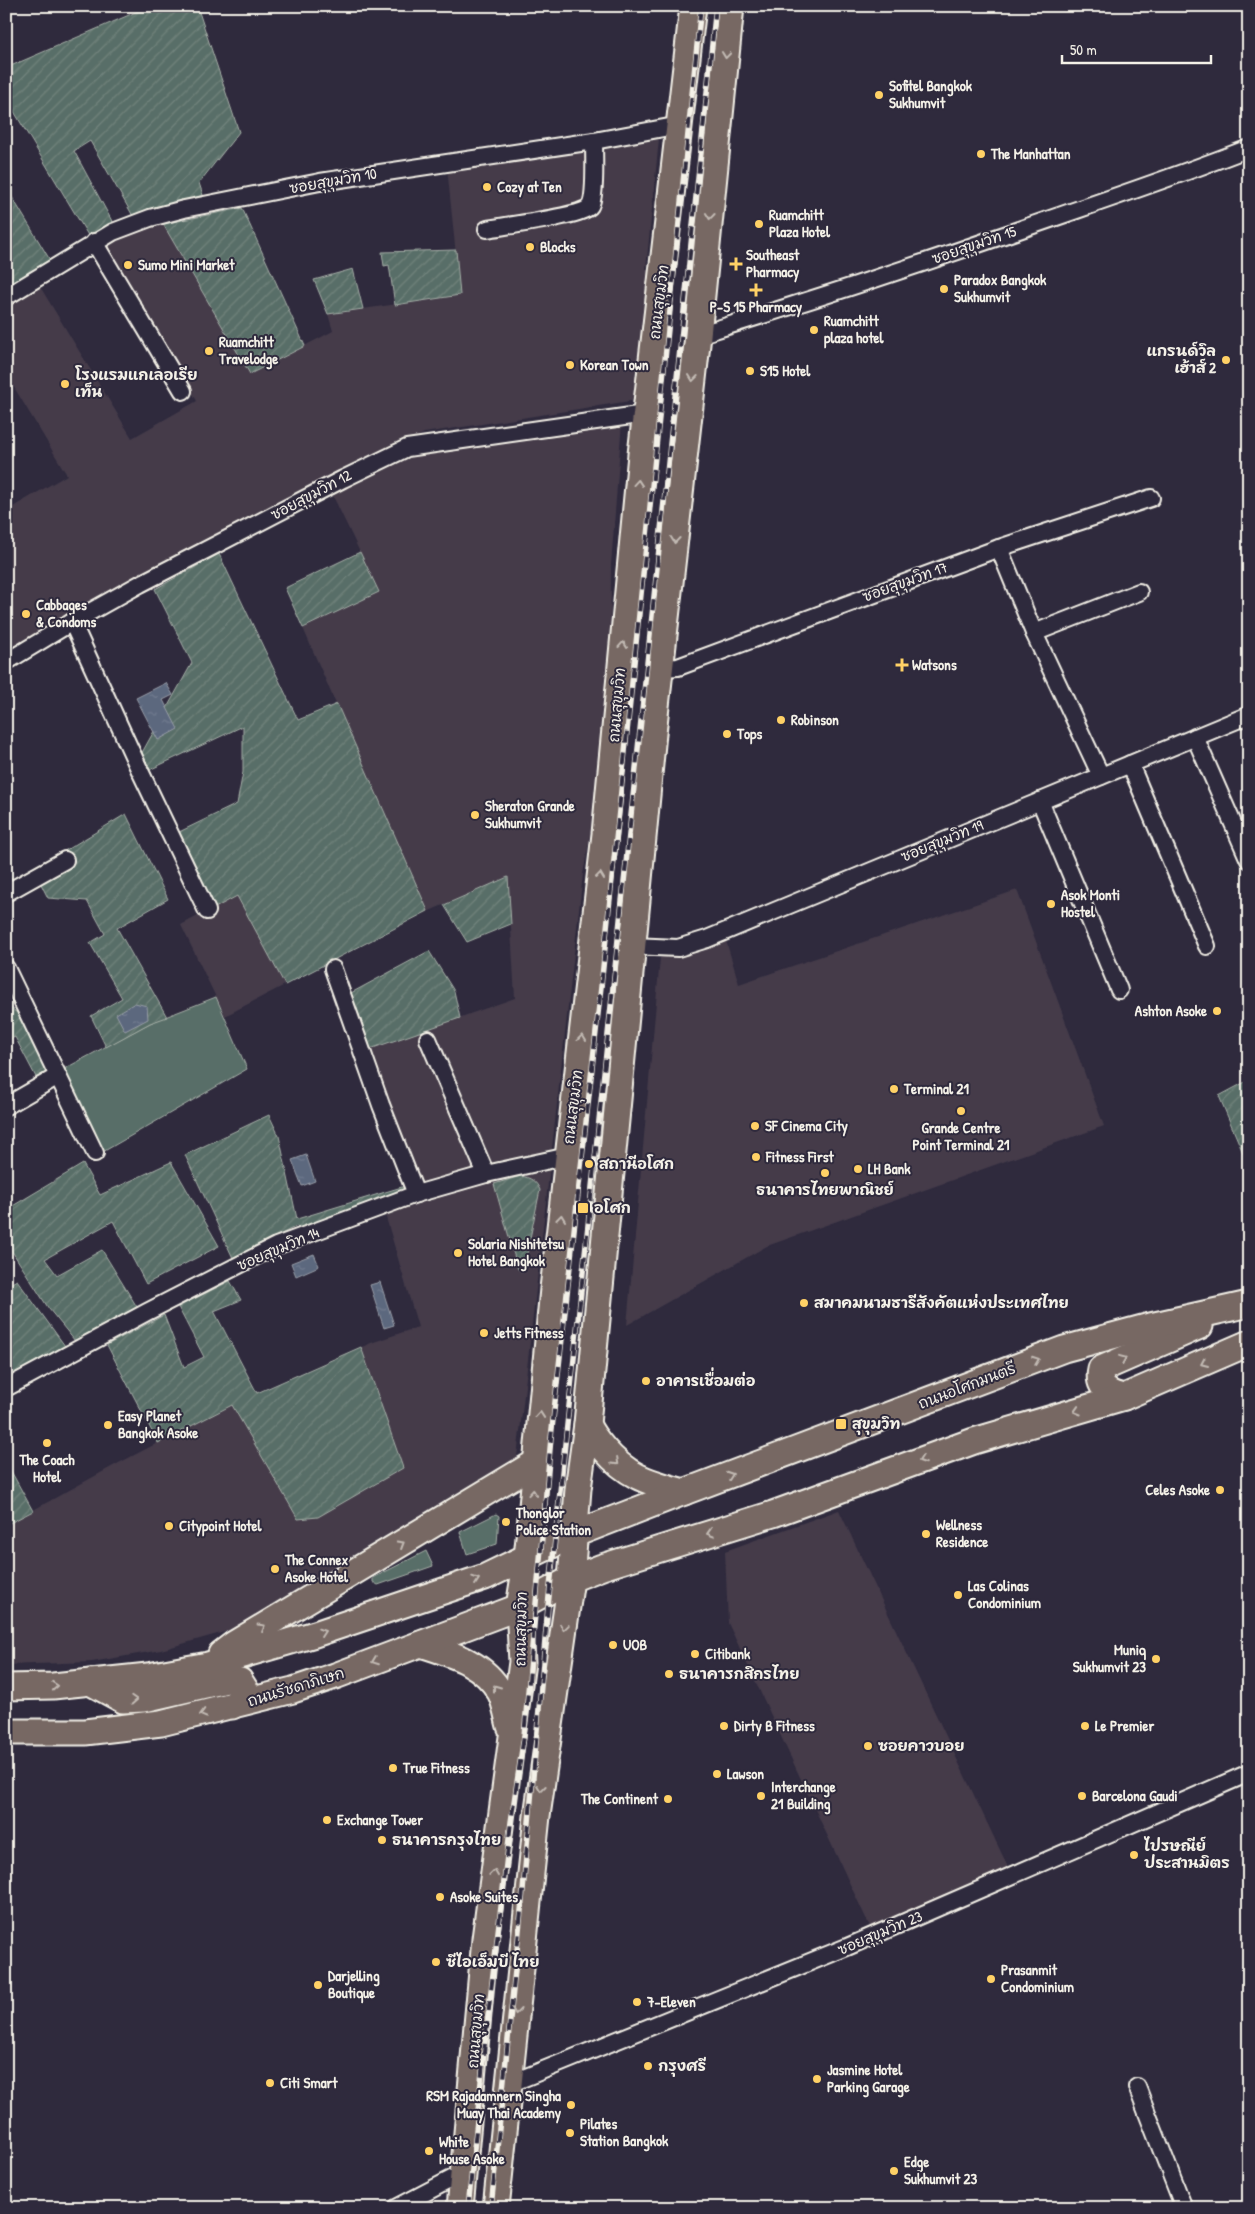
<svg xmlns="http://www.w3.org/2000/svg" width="1255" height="2214" font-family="'Patrick Hand','Playpen Sans Thai',sans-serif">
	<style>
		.built { fill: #443b4a }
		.green { fill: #596e67; stroke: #a6b0a8 }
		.garden { fill: url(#garden-furrows); stroke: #a6b0a8 }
		.water { fill: url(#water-ripples); stroke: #989ea8 }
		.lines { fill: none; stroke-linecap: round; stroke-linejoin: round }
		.minor-casing { stroke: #f4f1e8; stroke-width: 20 }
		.primary-casing { stroke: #f4f1e8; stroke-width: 29 }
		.minor { stroke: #2f2a3d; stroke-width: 16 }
		.primary { stroke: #776864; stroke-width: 25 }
		.rail-casing { stroke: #f4f1e8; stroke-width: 5.5 }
		.rail { stroke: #2f2a3d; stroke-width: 4; stroke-dasharray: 11; stroke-linecap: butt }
		.oneway { stroke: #c2bab3 }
		.poi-dot { fill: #ffd166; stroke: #2f2a3d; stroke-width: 2 }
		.labels { text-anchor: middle; stroke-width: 4; stroke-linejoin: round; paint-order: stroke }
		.poi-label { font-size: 15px; font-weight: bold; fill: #f4f1e8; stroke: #2f2a3d; text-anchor: start }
		.street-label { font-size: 15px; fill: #f4f1e8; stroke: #2f2a3d }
	</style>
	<defs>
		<pattern id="garden-furrows" width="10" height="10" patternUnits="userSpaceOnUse" patternTransform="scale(1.25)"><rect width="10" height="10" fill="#596e67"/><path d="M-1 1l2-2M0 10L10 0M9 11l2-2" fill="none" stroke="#71837d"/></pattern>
		<pattern id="water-ripples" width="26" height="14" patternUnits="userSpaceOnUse" patternTransform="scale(1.25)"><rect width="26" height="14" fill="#5b677e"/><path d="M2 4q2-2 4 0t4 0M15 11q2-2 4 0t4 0" fill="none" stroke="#737d90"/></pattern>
	</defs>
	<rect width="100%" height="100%" fill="#2f2a3d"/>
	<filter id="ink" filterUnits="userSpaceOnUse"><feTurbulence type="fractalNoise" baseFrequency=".02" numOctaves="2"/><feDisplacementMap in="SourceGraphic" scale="10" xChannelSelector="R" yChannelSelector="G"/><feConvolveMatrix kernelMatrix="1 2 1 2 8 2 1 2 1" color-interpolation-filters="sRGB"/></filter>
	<g filter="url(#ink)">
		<g class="built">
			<polygon points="659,139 646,269 655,269 643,399 424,433 384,453 6,653 6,511 67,475 6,374 6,308 39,285 132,438 197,401 105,247 139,229 163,224 251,374 333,331 328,314 460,295 447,167"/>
			<polygon points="622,421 611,565 610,732 583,874 516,1466 249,1625 161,1650 92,1662 6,1665 6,1525 115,1465 231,1405 371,1343 418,1327 385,1214 413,1206 356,1054 515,998 508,877 420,915 225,1016 181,925 385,817 303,628 379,592 332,494 413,455"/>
			<polygon points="1017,890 1104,1126 767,1246 627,1325 660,958 724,934 739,984"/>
			<polygon points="839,1510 1009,1869 871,1929 728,1623 725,1551"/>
		</g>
		<g class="green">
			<polygon points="216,997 247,1069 101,1153 64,1069 150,1023"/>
			<polygon points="496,1514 499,1516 497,1544 467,1554 460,1532"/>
			<polygon points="426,1551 433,1566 378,1585 373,1582 373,1578"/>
		</g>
		<g class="garden">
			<polygon points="150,6 197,6 239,132 199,183 203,195 133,216 90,141 74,151 113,223 89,237 6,98 6,68"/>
			<polygon points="6,187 50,260 13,283 6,272"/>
			<polygon points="242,208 305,346 250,374 163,224"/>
			<polygon points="456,250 460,295 395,305 389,265 384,266 382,252"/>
			<polygon points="353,269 363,309 328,314 314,280"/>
			<polygon points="360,552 379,592 303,628 285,588"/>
			<polygon points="219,554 298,720 337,704 428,911 285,985 237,896 213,909 175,834 237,804 243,772 243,726 145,772 139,758 192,663 155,589"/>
			<polygon points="126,814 168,899 117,928 167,1017 150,1023 106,1047 91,1016 122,998 90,943 105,934 87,901 48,898 40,882 61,853"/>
			<polygon points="508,877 511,924 467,942 444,905"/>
			<polygon points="429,951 454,991 460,1018 370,1049 351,993"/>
			<polygon points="7,995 7,1004 18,1014 48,1073 38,1081 15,1037 6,1041"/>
			<polygon points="1249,1080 1249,1167 1219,1096"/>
			<polygon points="269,1115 279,1136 297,1219 405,1186 408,1193 298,1229 297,1226 233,1258 185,1155"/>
			<polygon points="171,1162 219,1246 146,1284 113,1221 45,1259 57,1275 102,1250 137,1307 75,1341 49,1309 6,1242 6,1210 83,1164 100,1195"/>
			<path d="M 521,1176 C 531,1178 536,1181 540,1190 L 523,1272 L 518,1269 L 494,1184 Z"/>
			<polygon points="17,1280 65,1346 6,1378 6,1286"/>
			<polygon points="230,1281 241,1300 214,1311 257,1393 361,1347 403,1468 318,1517 298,1519 232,1405 158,1443 107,1345 164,1315 184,1367 204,1357 178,1307"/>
			<polygon points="6,1462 33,1511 6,1525"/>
		</g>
		<g class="water">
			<polygon points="166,683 173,695 163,700 178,729 158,740 136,698"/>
			<polygon points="135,1003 147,1006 148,1019 125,1031 116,1014"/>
			<polygon points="306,1155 315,1181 302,1186 292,1160"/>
			<polygon points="314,1254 319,1266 296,1276 291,1263"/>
			<polygon points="380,1282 394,1325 384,1328 370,1285"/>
		</g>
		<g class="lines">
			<defs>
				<g id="minor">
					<path d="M 487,229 C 503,226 584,216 590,206 C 596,196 594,154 594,141"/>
					<polyline points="94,242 183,391"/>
					<polyline points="6,297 113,232 150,218 184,209 320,182 594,141 680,125"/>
					<path d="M 698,335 C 803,303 907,269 1010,233 C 1090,205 1170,179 1249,148"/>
					<polyline points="999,548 1034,633 1101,776"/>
					<polyline points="72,622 141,773 207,911"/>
					<polyline points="1034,633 1139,592"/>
					<polyline points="6,662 72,622 140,584 343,479 407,448 645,414"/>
					<polyline points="661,668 678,667 999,548 1151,498"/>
					<polyline points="1195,737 1249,860"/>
					<polyline points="1130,764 1207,946"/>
					<polyline points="1040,801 1119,990"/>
					<polyline points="6,893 65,860"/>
					<polyline points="632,946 678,948 707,939 1249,715"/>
					<polyline points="6,968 95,1153"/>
					<polyline points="333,969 381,1105 416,1194"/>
					<polyline points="428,1039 486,1174"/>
					<polyline points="6,1106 58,1076"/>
					<polyline points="6,1388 147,1312 276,1246 416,1194 486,1174 568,1156"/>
					<polyline points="509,2084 847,1947 1249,1773"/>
					<polyline points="1137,2087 1184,2208"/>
					<polyline points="396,2208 463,2173"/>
				</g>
				<g id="primary">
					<path d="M 1124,1397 C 1108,1394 1097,1387 1101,1369 L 1200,1326"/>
					<path d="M 587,1424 C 591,1434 597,1441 604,1449 C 629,1478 649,1482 684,1492"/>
					<path d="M 421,1644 C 451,1654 483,1662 500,1692 C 505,1701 507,1715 510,1726"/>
					<polyline points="221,1654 234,1644 535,1463"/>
					<polyline points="90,1682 123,1700 144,1699 231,1679 240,1681 247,1692 232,1706"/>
					<polyline points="6,1687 53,1686 148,1676 208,1665 315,1634 485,1577 575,1534 684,1492 1064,1349 1146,1327 1249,1304"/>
					<polyline points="6,1732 85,1732 161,1723 293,1690 335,1676 519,1607 571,1579 602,1567 773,1514 974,1441 1124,1397 1249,1343"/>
					<polyline points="460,2208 485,1939 522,1662 519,1607 527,1558 553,1289 605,834 641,454 693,6"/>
					<polyline points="496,2208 537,1816 571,1579 578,1489 587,1424 653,733 698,335 731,6"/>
				</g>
			</defs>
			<use href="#minor" class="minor-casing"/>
			<use href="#primary" class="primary-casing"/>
			<use href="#minor" class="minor"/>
			<use href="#primary" class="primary"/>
			<defs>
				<g id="rail">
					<polyline points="468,2208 486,2033 511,1822 524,1736 551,1438 601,987 701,6"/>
					<polyline points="491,2208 523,1891 548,1606 716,6"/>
				</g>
			</defs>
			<use href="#rail" class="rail-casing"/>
			<use href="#rail" class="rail"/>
		</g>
		<defs><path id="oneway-chevron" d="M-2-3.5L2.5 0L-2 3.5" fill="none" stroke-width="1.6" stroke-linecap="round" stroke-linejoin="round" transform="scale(1.25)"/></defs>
		<g class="oneway">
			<use href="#oneway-chevron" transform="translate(726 55) rotate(96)"/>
			<use href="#oneway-chevron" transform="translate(710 216) rotate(96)"/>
			<use href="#oneway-chevron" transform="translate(693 378) rotate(97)"/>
			<use href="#oneway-chevron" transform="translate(638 483) rotate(-85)"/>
			<use href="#oneway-chevron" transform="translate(675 540) rotate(96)"/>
			<use href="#oneway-chevron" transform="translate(623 645) rotate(-85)"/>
			<use href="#oneway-chevron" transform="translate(600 876) rotate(-84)"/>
			<use href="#oneway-chevron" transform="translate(582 1038) rotate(-83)"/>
			<use href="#oneway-chevron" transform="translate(561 1218) rotate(-84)"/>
			<use href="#oneway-chevron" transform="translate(1123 1359) rotate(-22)"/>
			<use href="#oneway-chevron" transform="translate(1036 1360) rotate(-21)"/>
			<use href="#oneway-chevron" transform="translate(1204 1363) rotate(156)"/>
			<use href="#oneway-chevron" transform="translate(1077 1411) rotate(163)"/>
			<use href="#oneway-chevron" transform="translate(540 1415) rotate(-85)"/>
			<use href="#oneway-chevron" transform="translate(922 1460) rotate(160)"/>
			<use href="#oneway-chevron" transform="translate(616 1462) rotate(43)"/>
			<use href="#oneway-chevron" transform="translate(730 1475) rotate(-20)"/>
			<use href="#oneway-chevron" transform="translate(533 1493) rotate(-85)"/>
			<use href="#oneway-chevron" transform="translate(710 1533) rotate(163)"/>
			<use href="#oneway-chevron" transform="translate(401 1544) rotate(-31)"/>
			<use href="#oneway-chevron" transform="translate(476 1580) rotate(-19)"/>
			<use href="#oneway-chevron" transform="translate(262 1627) rotate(-31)"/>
			<use href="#oneway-chevron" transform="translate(564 1627) rotate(98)"/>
			<use href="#oneway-chevron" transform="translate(322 1632) rotate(-19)"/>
			<use href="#oneway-chevron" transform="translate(375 1661) rotate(159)"/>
			<use href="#oneway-chevron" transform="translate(55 1686) rotate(-4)"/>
			<use href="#oneway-chevron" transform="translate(496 1688) rotate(-126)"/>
			<use href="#oneway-chevron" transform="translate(134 1700) rotate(-3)"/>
			<use href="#oneway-chevron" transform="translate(203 1714) rotate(165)"/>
			<use href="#oneway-chevron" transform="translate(541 1788) rotate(97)"/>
			<use href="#oneway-chevron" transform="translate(494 1873) rotate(-82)"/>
			<use href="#oneway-chevron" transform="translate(516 2011) rotate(97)"/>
		</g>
	</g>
	<g class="poi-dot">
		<circle cx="879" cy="95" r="5"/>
		<circle cx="981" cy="154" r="5"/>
		<circle cx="487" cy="187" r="5"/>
		<circle cx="759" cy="224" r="5"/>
		<circle cx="530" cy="247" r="5"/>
		<path d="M733.5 256.5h5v5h5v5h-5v5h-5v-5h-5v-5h5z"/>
		<circle cx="128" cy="265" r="5"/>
		<circle cx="944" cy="289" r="5"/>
		<path d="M753.5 282.5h5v5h5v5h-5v5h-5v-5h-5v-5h5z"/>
		<circle cx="814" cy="330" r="5"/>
		<circle cx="209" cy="351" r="5"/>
		<circle cx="1226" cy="360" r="5"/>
		<circle cx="570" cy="365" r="5"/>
		<circle cx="750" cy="371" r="5"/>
		<circle cx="65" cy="384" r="5"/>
		<circle cx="26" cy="614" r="5"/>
		<path d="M899.5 657.5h5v5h5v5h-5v5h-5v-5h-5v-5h5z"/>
		<circle cx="781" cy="720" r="5"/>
		<circle cx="727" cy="734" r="5"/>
		<circle cx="475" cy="815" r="5"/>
		<circle cx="1051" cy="904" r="5"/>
		<circle cx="1217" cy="1011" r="5"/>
		<circle cx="894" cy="1089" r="5"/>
		<circle cx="961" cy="1111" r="5"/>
		<circle cx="755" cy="1126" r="5"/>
		<circle cx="756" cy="1157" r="5"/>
		<circle cx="589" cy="1164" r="5"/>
		<circle cx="858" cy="1169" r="5"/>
		<circle cx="825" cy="1173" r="5"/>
		<rect x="577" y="1202" width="12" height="12" rx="2.5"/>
		<circle cx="458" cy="1253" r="5"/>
		<circle cx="804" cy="1303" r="5"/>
		<circle cx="484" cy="1333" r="5"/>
		<circle cx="646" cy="1381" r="5"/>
		<rect x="835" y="1418" width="12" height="12" rx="2.5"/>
		<circle cx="108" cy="1425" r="5"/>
		<circle cx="47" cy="1443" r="5"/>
		<circle cx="1220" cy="1490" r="5"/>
		<circle cx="506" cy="1522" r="5"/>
		<circle cx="169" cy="1526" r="5"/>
		<circle cx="926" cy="1534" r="5"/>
		<circle cx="275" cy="1569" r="5"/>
		<circle cx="958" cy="1595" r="5"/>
		<circle cx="613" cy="1645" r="5"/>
		<circle cx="695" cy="1654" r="5"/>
		<circle cx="1156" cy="1659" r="5"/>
		<circle cx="669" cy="1674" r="5"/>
		<circle cx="724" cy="1726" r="5"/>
		<circle cx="1085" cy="1726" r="5"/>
		<circle cx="868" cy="1746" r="5"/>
		<circle cx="393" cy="1768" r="5"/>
		<circle cx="717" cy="1774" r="5"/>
		<circle cx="761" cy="1796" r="5"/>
		<circle cx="1082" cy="1796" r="5"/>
		<circle cx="668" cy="1799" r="5"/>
		<circle cx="327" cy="1820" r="5"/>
		<circle cx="382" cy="1840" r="5"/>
		<circle cx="1134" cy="1855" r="5"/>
		<circle cx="440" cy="1897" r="5"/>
		<circle cx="436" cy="1962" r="5"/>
		<circle cx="991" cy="1979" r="5"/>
		<circle cx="318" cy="1985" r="5"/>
		<circle cx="637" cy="2002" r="5"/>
		<circle cx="648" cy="2066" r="5"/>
		<circle cx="817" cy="2079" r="5"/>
		<circle cx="270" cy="2083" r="5"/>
		<circle cx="571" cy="2105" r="5"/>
		<circle cx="570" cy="2133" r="5"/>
		<circle cx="429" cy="2151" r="5"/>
		<circle cx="894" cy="2171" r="5"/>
	</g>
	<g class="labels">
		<g class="poi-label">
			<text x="889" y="91">Sofitel Bangkok<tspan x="889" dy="17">Sukhumvit</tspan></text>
			<text x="991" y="159">The Manhattan</text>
			<text x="497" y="192">Cozy at Ten</text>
			<text x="769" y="220">Ruamchitt<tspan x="769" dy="17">Plaza Hotel</tspan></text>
			<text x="540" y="252">Blocks</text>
			<text x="746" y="260">Southeast<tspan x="746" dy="17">Pharmacy</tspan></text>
			<text x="138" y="270">Sumo Mini Market</text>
			<text x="954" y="285">Paradox Bangkok<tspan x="954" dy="17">Sukhumvit</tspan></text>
			<text x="756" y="312" text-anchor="middle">P-S 15 Pharmacy</text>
			<text x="824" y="326">Ruamchitt<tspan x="824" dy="17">plaza hotel</tspan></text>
			<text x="219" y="347">Ruamchitt<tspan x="219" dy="17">Travelodge</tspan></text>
			<text x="1216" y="356" text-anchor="end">แกรนด์วิล<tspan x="1216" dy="17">เฮ้าส์ 2</tspan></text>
			<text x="580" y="370">Korean Town</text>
			<text x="760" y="376">S15 Hotel</text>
			<text x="75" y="380">โรงแรมแกเลอเรีย<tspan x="75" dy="17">เท็น</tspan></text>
			<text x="36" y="610">Cabbages<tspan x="36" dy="17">&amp; Condoms</tspan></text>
			<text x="912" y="670">Watsons</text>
			<text x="791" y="725">Robinson</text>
			<text x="737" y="739">Tops</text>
			<text x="485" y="811">Sheraton Grande<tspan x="485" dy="17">Sukhumvit</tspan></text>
			<text x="1061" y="900">Asok Monti<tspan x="1061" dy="17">Hostel</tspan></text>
			<text x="1207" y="1016" text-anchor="end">Ashton Asoke</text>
			<text x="904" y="1094">Terminal 21</text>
			<text x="765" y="1131">SF Cinema City</text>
			<text x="961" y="1133" text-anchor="middle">Grande Centre<tspan x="961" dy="17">Point Terminal 21</tspan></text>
			<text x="766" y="1162">Fitness First</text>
			<text x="599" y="1169">สถานีอโศก</text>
			<text x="868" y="1174">LH Bank</text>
			<text x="825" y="1195" text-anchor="middle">ธนาคารไทยพาณิชย์</text>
			<text x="594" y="1213">อโศก</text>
			<text x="468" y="1249">Solaria Nishitetsu<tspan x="468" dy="17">Hotel Bangkok</tspan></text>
			<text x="814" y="1308">สมาคมนามธารีสังคัตแห่งประเทศไทย</text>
			<text x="494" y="1338">Jetts Fitness</text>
			<text x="656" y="1386">อาคารเชื่อมต่อ</text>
			<text x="118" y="1421">Easy Planet<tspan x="118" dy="17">Bangkok Asoke</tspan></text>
			<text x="852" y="1429">สุขุมวิท</text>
			<text x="47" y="1465" text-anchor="middle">The Coach<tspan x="47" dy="17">Hotel</tspan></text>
			<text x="1210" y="1495" text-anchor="end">Celes Asoke</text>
			<text x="516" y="1518">Thonglor<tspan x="516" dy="17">Police Station</tspan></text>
			<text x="936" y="1530">Wellness<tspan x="936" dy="17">Residence</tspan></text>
			<text x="179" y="1531">Citypoint Hotel</text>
			<text x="285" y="1565">The Connex<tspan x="285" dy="17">Asoke Hotel</tspan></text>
			<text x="968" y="1591">Las Colinas<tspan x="968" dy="17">Condominium</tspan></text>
			<text x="623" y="1650">UOB</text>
			<text x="1146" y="1655" text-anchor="end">Muniq<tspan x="1146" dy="17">Sukhumvit 23</tspan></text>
			<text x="705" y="1659">Citibank</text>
			<text x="679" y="1679">ธนาคารกสิกรไทย</text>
			<text x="734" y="1731">Dirty B Fitness</text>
			<text x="1095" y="1731">Le Premier</text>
			<text x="878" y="1751">ซอยคาวบอย</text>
			<text x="403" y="1773">True Fitness</text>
			<text x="727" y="1779">Lawson</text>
			<text x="771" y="1792">Interchange<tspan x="771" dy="17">21 Building</tspan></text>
			<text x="1092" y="1801">Barcelona Gaudi</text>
			<text x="658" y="1804" text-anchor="end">The Continent</text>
			<text x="337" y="1825">Exchange Tower</text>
			<text x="392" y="1845">ธนาคารกรุงไทย</text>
			<text x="1144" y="1851">ไปรษณีย์<tspan x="1144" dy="17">ประสานมิตร</tspan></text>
			<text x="450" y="1902">Asoke Suites</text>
			<text x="446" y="1967">ซีไอเอ็มบี ไทย</text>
			<text x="1001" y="1975">Prasanmit<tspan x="1001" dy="17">Condominium</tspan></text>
			<text x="328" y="1981">Darjelling<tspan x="328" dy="17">Boutique</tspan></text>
			<text x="647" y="2007">7-Eleven</text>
			<text x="658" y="2071">กรุงศรี</text>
			<text x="827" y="2075">Jasmine Hotel<tspan x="827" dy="17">Parking Garage</tspan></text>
			<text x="280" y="2088">Citi Smart</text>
			<text x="561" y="2101" text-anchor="end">RSM Rajadamnern Singha<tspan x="561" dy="17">Muay Thai Academy</tspan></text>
			<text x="580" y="2129">Pilates<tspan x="580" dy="17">Station Bangkok</tspan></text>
			<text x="439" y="2147">White<tspan x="439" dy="17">House Asoke</tspan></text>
			<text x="904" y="2167">Edge<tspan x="904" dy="17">Sukhumvit 23</tspan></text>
		</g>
		<g class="street-label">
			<text transform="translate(333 181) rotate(-10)" y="5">ซอยสุขุมวิท 10</text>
			<text transform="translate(974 245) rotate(-19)" y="5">ซอยสุขุมวิท 15</text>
			<text transform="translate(659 302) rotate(-83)" y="5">ถนนสุขุมวิท</text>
			<text transform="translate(311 495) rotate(-28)" y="5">ซอยสุขุมวิท 12</text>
			<text transform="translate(905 582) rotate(-20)" y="5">ซอยสุขุมวิท 17</text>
			<text transform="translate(617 705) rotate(-85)" y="5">ถนนสุขุมวิท</text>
			<text transform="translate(942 841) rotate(-22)" y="5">ซอยสุขุมวิท 19</text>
			<text transform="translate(573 1107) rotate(-83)" y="5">ถนนสุขุมวิท</text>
			<text transform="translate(278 1249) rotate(-23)" y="5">ซอยสุขุมวิท 14</text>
			<text transform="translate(967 1386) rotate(-21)" y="5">ถนนอโศกมนตรี</text>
			<text transform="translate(521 1629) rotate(-89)" y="5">ถนนสุขุมวิท</text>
			<text transform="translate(296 1687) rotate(-17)" y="5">ถนนรัชดาภิเษก</text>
			<text transform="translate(880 1933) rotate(-23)" y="5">ซอยสุขุมวิท 23</text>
			<text transform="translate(476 2031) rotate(-85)" y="5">ถนนสุขุมวิท</text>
		</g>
	</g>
	<rect width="1255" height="2214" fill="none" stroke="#2f2a3d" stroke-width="25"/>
	<rect x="12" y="12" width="1230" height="2189" fill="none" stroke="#f4f1e8" stroke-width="2" filter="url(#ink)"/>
	<path d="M1062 55v8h149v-8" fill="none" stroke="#f4f1e8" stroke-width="2.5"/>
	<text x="1070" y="55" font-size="15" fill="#f4f1e8" stroke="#2f2a3d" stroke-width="4" paint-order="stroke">50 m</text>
</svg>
